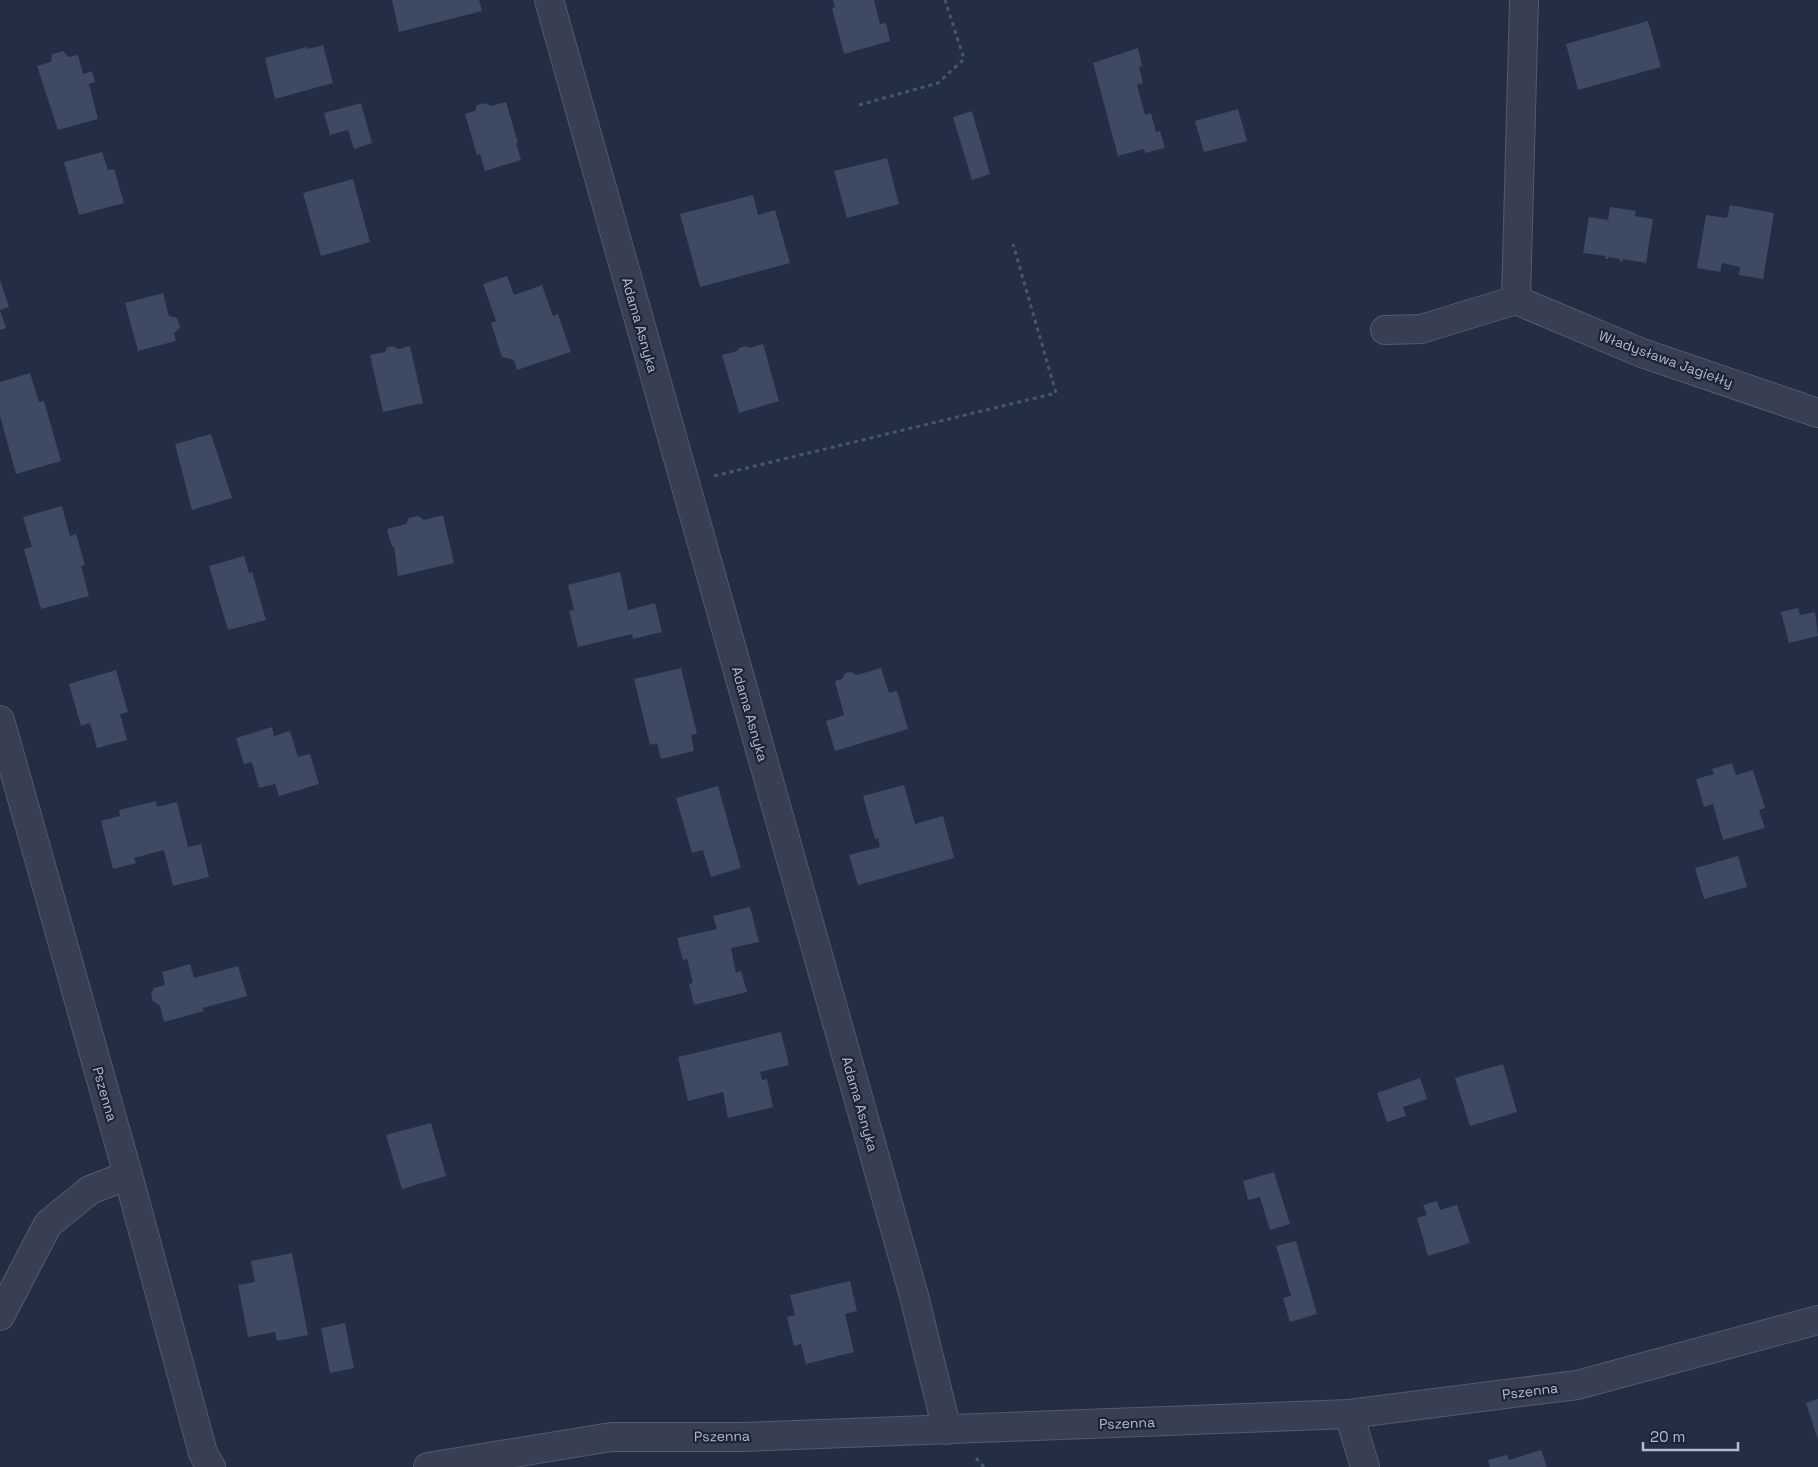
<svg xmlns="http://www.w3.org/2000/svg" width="1818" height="1467" font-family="'Space Grotesk',sans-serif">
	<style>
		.building { fill: #3e4964 }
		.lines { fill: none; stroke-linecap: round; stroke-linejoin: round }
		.minor-casing { stroke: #525a6d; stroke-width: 30 }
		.path { stroke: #435a61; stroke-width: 3; stroke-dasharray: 4 4; stroke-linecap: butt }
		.minor { stroke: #383f53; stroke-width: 28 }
		.labels { text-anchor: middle; stroke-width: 4.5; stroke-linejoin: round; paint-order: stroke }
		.street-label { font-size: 14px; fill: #b4bbcd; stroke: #1c2438 }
	</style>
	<rect width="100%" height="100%" fill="#232d43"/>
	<g class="building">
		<polygon points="392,0 479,0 482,11 399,32"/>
		<polygon points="833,0 874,0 880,24 886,23 890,41 844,54 832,8 835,7"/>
		<polygon points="1648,21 1661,67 1578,90 1566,44"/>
		<polygon points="323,45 333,83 275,99 265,58 307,47 308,49"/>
		<polygon points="1138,48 1142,66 1139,67 1143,83 1137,85 1145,115 1151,113 1156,132 1160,131 1165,148 1145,153 1144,149 1118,156 1093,63"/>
		<polygon points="63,51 68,57 78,55 83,74 92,71 95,82 89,84 98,119 58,130 37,66 51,62 52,54"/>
		<polygon points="506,102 518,143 516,143 521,160 485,171 480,154 477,155 465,114 475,111 477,105 486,103 491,106"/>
		<polygon points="361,103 372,143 354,149 348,130 330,135 324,113"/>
		<polygon points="1238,109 1247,141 1204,152 1195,121"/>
		<polygon points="972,111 990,174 972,180 953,117"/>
		<polygon points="102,152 108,170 114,169 124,203 79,215 64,162"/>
		<polygon points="887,158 899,204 847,218 834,171"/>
		<polygon points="353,179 370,242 321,256 303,193"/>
		<polygon points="753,195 758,215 775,210 790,263 700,287 680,214"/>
		<polygon points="1730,205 1774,213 1763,279 1739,275 1740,267 1722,263 1720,272 1697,268 1706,215 1727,218"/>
		<polygon points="1610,207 1636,211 1635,216 1653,219 1646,263 1623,259 1622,262 1619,261 1620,259 1609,257 1608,259 1605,259 1606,256 1583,253 1589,217 1608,220"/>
		<polygon points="507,276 514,295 542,285 553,316 558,314 571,352 517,370 514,360 502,357 491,323 496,321 483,284"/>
		<polygon points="0,280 9,307 0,310"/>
		<polygon points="163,293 169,316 177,318 180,327 174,333 176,341 138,351 125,303"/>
		<polygon points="0,310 6,328 0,330"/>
		<polygon points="763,344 779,401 739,413 722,355 737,351 739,348 746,346 749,348"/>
		<polygon points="393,346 398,349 410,346 423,403 383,412 370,355 385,352 387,347"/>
		<polygon points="30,373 39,402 44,401 61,461 16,474 0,416 0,382"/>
		<polygon points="211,434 232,498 192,510 175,444"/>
		<polygon points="62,506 70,536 76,534 85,565 81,566 89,596 41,609 24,549 32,547 23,517"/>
		<polygon points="443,515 454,563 398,576 394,546 392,547 387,529 406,524 409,518 418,516 424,520"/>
		<polygon points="244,556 249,573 252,572 266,620 228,630 209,566"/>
		<polygon points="620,572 628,610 655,603 662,632 633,639 632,634 578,647 569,611 574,610 568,585"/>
		<polygon points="1798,608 1800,615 1815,612 1818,636 1789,643 1781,612"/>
		<polygon points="681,668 697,734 691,735 694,751 661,759 657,743 650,745 634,679"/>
		<polygon points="881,668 889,693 897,691 908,729 835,751 826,721 844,715 835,681 842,679 845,673 851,672 857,675"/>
		<polygon points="116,670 128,712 120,714 127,740 97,748 90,723 81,726 69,684"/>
		<polygon points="272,727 274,736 290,731 298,757 310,754 319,784 279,796 275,784 259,788 252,762 244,764 236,738"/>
		<polygon points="1732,763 1736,775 1753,770 1765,808 1759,810 1765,828 1723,840 1713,804 1704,807 1696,779 1714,774 1712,769"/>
		<polygon points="904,785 915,824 943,816 954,858 858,885 849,855 880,847 878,838 875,839 863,796"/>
		<polygon points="718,786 741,868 711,877 703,850 692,853 676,798"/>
		<polygon points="156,801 157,807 177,802 188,847 201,844 209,877 173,886 164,850 134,858 136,863 113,869 101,821 120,816 119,810"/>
		<polygon points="1738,856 1747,887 1704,899 1695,868"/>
		<polygon points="750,907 759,942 731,948 736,973 741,971 747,992 694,1005 689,984 693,983 687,959 683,960 677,938 717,929 713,916"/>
		<polygon points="190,964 194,978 238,966 247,996 203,1008 204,1011 164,1022 160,1006 153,1001 151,994 154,988 165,985 162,972"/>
		<polygon points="781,1032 789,1065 760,1072 762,1080 767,1079 773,1107 728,1118 723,1092 688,1101 678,1057"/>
		<polygon points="1503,1064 1517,1112 1470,1126 1455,1078"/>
		<polygon points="1420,1078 1427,1099 1403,1107 1406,1116 1387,1122 1377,1093"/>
		<polygon points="431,1123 446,1176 402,1189 386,1135"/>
		<polygon points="1274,1172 1290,1224 1270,1230 1260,1197 1248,1200 1243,1181"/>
		<polygon points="1437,1201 1440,1210 1457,1205 1470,1243 1428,1256 1417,1218 1427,1215 1423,1205"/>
		<polygon points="1296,1241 1317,1314 1290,1322 1283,1298 1291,1296 1276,1246"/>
		<polygon points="292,1253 308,1335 277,1341 275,1332 248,1337 238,1285 255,1282 251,1261"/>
		<polygon points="850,1281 857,1311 845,1314 854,1352 806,1364 801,1344 794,1346 787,1317 795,1315 790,1295"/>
		<polygon points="345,1323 354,1368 330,1373 321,1328"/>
		<polygon points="1818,1399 1818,1440 1806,1403"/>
		<polygon points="1541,1450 1547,1467 1490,1467 1488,1460 1507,1455 1509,1460"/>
	</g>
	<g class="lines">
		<defs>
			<g id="minor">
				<polyline points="549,0 914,1296 947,1430"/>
				<polyline points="1516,300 1524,0"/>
				<polyline points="1385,330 1421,329 1516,300 1642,353 1818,413"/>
				<polyline points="0,720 128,1175 203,1453 211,1467"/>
				<polyline points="0,1316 48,1224 90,1190 128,1175"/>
				<polyline points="1349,1414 1365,1467"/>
				<polyline points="428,1467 611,1437 742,1437 1349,1414 1577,1385 1818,1320"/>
			</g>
		</defs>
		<use href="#minor" class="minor-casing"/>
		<g class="path">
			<polyline points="859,105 938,83 964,59 945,0"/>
			<polyline points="714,476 1056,393 1013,244"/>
			<polyline points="976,1458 984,1467"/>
		</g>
		<use href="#minor" class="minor"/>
	</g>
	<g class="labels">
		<g class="street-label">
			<text transform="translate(640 325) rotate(74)" y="5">Adama Asnyka</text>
			<text transform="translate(1666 359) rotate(20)" y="5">Władysława Jagiełły</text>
			<text transform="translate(750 714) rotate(74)" y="5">Adama Asnyka</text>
			<text transform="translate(105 1094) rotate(74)" y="5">Pszenna</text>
			<text transform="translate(860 1104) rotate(74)" y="5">Adama Asnyka</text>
			<text transform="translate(1530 1391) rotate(-7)" y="5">Pszenna</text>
			<text transform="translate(1127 1423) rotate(-2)" y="5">Pszenna</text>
			<text transform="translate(722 1436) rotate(-1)" y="5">Pszenna</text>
		</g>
	</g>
	<path d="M1643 1442v8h95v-8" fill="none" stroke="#b4bbcd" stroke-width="2.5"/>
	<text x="1650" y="1442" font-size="15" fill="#b4bbcd" stroke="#1c2438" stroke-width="4" paint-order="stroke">20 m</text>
</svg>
